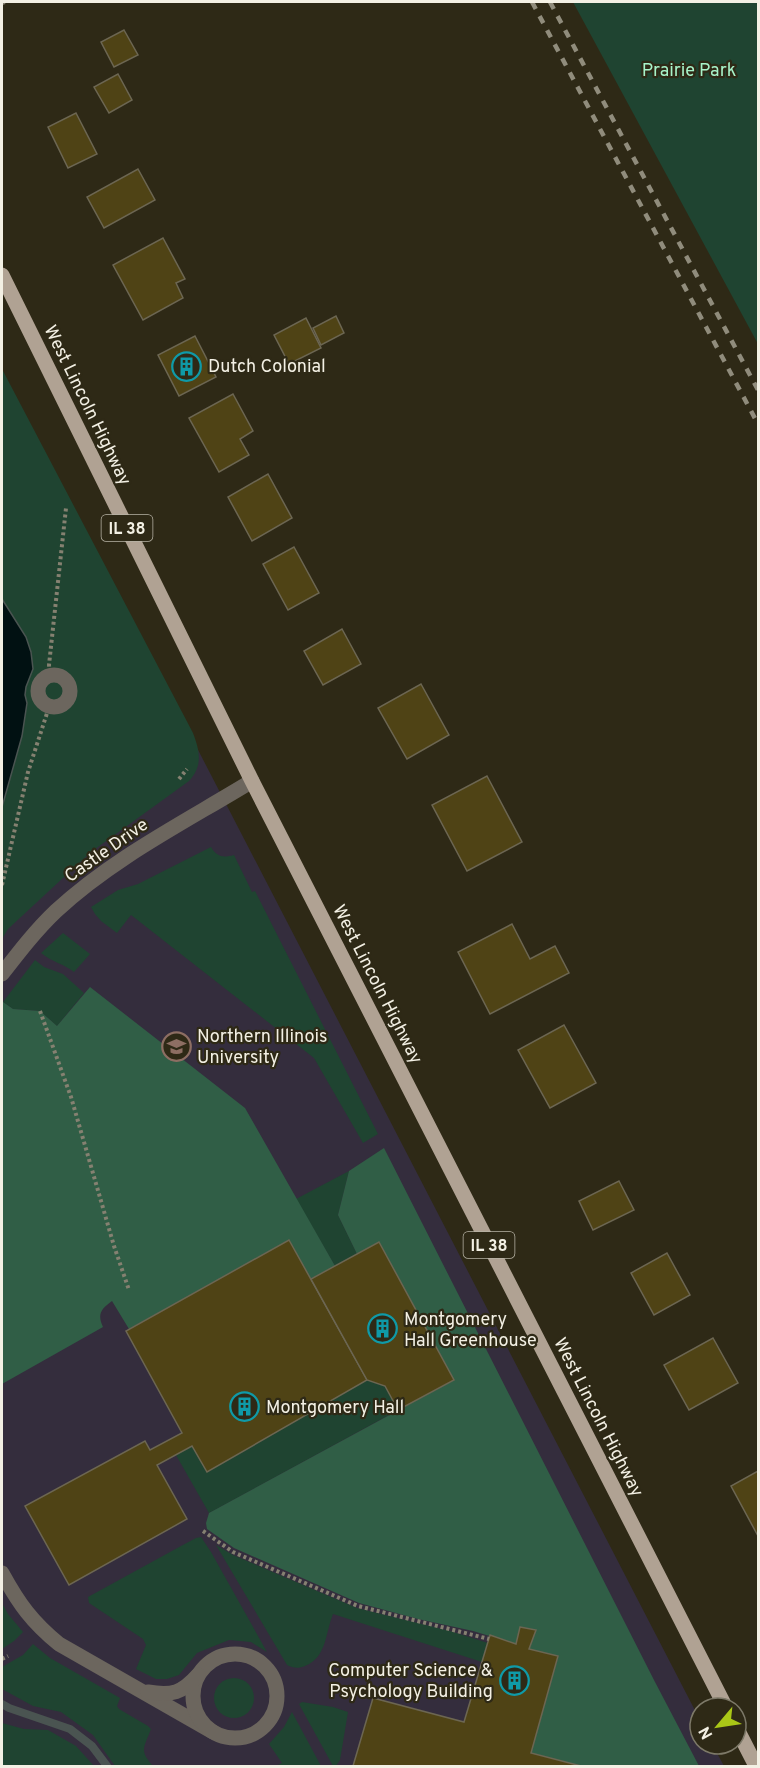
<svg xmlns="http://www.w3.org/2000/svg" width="760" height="1768" font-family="Overpass,sans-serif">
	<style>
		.education { fill: #342d3d }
		.green { fill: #1f4431 }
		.forest { fill: #305e46 }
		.water { fill: #011112; stroke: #4a5451; stroke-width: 1.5 }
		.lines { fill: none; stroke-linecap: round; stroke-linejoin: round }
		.stream { stroke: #4a5451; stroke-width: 8 }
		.building { fill: #4f4315; stroke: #6c6652; stroke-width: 1.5 }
		.path { stroke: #858171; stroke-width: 4; stroke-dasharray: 3 3; stroke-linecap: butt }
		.minor { stroke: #6c665e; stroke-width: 15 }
		.major { stroke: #b0a293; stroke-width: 15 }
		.rail { stroke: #908c7c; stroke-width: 4.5; stroke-dasharray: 8 8; stroke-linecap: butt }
		.labels { text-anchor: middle; stroke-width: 4.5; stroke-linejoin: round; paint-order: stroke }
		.shield { fill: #2e2916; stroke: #b8b4a6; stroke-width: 1.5 }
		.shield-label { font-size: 16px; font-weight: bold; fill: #f3f0e4 }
		.park-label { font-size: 18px; fill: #a7f3c9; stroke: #2e2916 }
		.poi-label { font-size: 18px; fill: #f3f0e4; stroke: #2e2916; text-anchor: start }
		.street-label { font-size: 18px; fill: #f3f0e4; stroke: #2e2916 }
	</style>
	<rect width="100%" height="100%" fill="#2e2916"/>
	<polygon class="education" points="2,371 700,1720 700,1744 712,1744 724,1766 2,1766"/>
	<g class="green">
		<polygon points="573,2 758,2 758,344"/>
		<path d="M 2,369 L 193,733 C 200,751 203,766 189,781 L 91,852 L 8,929 L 2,939 Z"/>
		<path d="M 211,847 C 217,857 223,858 234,855 L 252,892 L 255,891 L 378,1134 L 363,1143 L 314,1058 L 131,915 L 117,933 L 101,921 L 95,914 L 91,907 L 118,890 L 138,884 Z"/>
		<path d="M 63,933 L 90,954 L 74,972 C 64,964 52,962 41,953 Z"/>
		<polygon points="35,960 44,967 63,974 84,993 57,1026 40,1011 13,1009 3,1002"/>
		<polygon points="349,1171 338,1215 357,1254 335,1266 296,1199"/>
		<polygon points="367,1380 385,1386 398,1410 209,1513 176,1455 192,1446 207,1472"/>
		<polygon points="201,1537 211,1552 267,1652 251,1642 229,1640 197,1653 179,1675 167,1679 156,1679 136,1669 146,1645 143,1639 89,1603 88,1597 181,1546 196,1538"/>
		<path d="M 216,1545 L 233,1555 L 357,1608 L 450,1631 L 488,1643 L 482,1662 L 333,1614 C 325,1634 327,1657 305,1666 C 298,1669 293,1668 287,1665 Z"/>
		<polygon points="2,1603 8,1614 23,1632 14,1641 2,1649"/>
		<path d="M 33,1644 L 50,1658 L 120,1698 L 117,1706 L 119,1709 L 148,1726 L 151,1729 C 144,1748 139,1750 153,1766 L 115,1766 L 93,1735 L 61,1712 L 33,1706 L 2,1689 L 2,1667 L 23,1655 Z"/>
		<circle cx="234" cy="1698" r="20"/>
		<polygon points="302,1702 333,1707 348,1712 340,1760 336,1766 333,1766 299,1704"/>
		<polygon points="292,1712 321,1766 276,1766 282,1763 269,1744 284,1727"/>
		<polygon points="2,1723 24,1729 48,1730 76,1746 94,1766 2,1766"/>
	</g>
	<g class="forest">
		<path d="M 90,987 L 245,1108 L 335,1266 L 311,1279 L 289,1240 L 129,1329 L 112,1301 C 101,1309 97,1314 103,1327 L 2,1384 L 2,1004 L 3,1002 L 13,1009 L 40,1011 L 57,1026 Z"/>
		<polygon points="384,1148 655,1682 699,1766 581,1766 531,1753 558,1657 529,1649 536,1630 520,1627 516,1644 473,1631 418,1619 359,1603 234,1548 207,1529 206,1523 209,1513 454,1380 379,1242 357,1254 338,1215 349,1171"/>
	</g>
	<polygon class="water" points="2,599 26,637 31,652 33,669 26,687 25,695 27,703 22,736 2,807"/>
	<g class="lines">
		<polyline class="stream" points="2,1704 9,1708 70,1729 92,1746 107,1766"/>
	</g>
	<g class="building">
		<polygon points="124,30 138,55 114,67 101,42"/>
		<polygon points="118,74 132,100 109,113 94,87"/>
		<polygon points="76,113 97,154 68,168 48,127"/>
		<polygon points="138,169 155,200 104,228 87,197"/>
		<polygon points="163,238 185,279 176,283 183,298 143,320 113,265"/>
		<polygon points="336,316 344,333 321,345 313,328"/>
		<polygon points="306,318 321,348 289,364 274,335"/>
		<polygon points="195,336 216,377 179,396 158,355"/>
		<polygon points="233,394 253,431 240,439 249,455 219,472 189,418"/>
		<polygon points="268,474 292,518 252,541 228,497"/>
		<polygon points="294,547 319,593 288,610 263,564"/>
		<polygon points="342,629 361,664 323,685 304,651"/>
		<polygon points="421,684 449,735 407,759 378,708"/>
		<polygon points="487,776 522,842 467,871 432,805"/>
		<polygon points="512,924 530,959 555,946 569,973 490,1014 458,952"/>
		<polygon points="564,1025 596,1083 550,1108 518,1050"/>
		<polygon points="619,1181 634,1210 593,1230 579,1201"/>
		<polygon points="289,1240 367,1380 207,1472 192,1446 157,1465 187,1519 69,1585 25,1506 145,1441 150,1450 182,1433 126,1331"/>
		<polygon points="379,1242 454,1380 398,1410 385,1386 367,1380 311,1279"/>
		<polygon points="667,1253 690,1295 654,1315 631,1273"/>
		<polygon points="713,1338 738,1383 689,1410 664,1365"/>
		<polygon points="758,1471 758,1536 731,1486"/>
		<polygon points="520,1627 536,1630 529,1649 558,1656 531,1753 581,1766 353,1766 373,1698 464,1722 490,1635 516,1644"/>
	</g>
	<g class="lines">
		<g class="path">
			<polyline points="2,3 5,2"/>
			<polyline points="179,779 187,769"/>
			<path d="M 2,885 L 28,772 L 49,707 C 34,699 35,683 50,676 L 49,665 L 66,508"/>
			<polyline points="40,1011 71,1097 114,1246 129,1290"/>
			<polyline points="203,1531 233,1552 358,1606 489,1639"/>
			<polyline points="2,1659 8,1656"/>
		</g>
		<g class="minor">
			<circle cx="54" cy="691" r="16"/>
			<path d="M 2,974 C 19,952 36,930 56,911 C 113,858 185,822 252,781"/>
			<path d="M 2,1573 C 19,1604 32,1622 59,1644 L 213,1732"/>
			<circle cx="235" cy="1696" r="42"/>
			<path d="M 148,1692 C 172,1696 182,1693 198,1675"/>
		</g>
		<g class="major">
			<polyline points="2,275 252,781 726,1708"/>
			<polyline points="736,1727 756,1766"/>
		</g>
		<g class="rail">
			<polyline points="532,2 758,424"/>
			<polyline points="550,2 758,390"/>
		</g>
	</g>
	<defs>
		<symbol id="building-ring" viewBox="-11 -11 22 22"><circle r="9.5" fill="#2e2916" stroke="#0f9aa8" stroke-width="1.5"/><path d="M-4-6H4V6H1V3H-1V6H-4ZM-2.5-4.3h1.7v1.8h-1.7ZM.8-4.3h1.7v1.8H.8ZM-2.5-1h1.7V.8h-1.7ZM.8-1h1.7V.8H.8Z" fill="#0f9aa8"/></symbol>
		<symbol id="university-ring" viewBox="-11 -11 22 22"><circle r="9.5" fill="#2e2916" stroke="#8d6e63" stroke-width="1.5"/><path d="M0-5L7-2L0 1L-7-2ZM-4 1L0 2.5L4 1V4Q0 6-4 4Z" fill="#8d6e63"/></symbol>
	</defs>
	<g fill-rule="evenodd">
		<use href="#building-ring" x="170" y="350" width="33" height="33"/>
		<use href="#university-ring" x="160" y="1030" width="33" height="33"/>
		<use href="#building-ring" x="366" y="1312" width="33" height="33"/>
		<use href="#building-ring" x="228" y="1390" width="33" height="33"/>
		<use href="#building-ring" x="498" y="1664" width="33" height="33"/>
	</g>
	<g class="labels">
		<g class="shield">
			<rect x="101.5" y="515" width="51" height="26" rx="4.5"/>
			<rect x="463.5" y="1232" width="51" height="26" rx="4.5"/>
		</g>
		<g class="shield-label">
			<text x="127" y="534">IL 38</text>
			<text x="489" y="1251">IL 38</text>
		</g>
		<g class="park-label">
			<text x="689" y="76">Prairie Park</text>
		</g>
		<g class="poi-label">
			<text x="208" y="372">Dutch Colonial</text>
			<text x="197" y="1042">Northern Illinois<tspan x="197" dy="21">University</tspan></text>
			<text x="404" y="1325">Montgomery<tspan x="404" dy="21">Hall Greenhouse</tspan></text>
			<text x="266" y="1413">Montgomery Hall</text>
			<text x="493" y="1676" text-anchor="end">Computer Science &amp;<tspan x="493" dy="21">Psychology Building</tspan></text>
		</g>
		<g class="street-label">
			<text transform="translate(88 405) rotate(64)" y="6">West Lincoln Highway</text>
			<text transform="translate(106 850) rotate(-35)" y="6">Castle Drive</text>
			<text transform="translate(378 984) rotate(63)" y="6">West Lincoln Highway</text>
			<text transform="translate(599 1417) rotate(63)" y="6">West Lincoln Highway</text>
		</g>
	</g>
	<rect width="760" height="1768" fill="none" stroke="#f3f0e4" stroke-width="6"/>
	<g transform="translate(718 1726) rotate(241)"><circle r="28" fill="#2e2916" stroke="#7d7968" stroke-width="1.5"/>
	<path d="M0-4.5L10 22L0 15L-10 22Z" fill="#aac717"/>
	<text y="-9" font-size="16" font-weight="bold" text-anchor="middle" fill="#f3f0e4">N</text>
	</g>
</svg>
